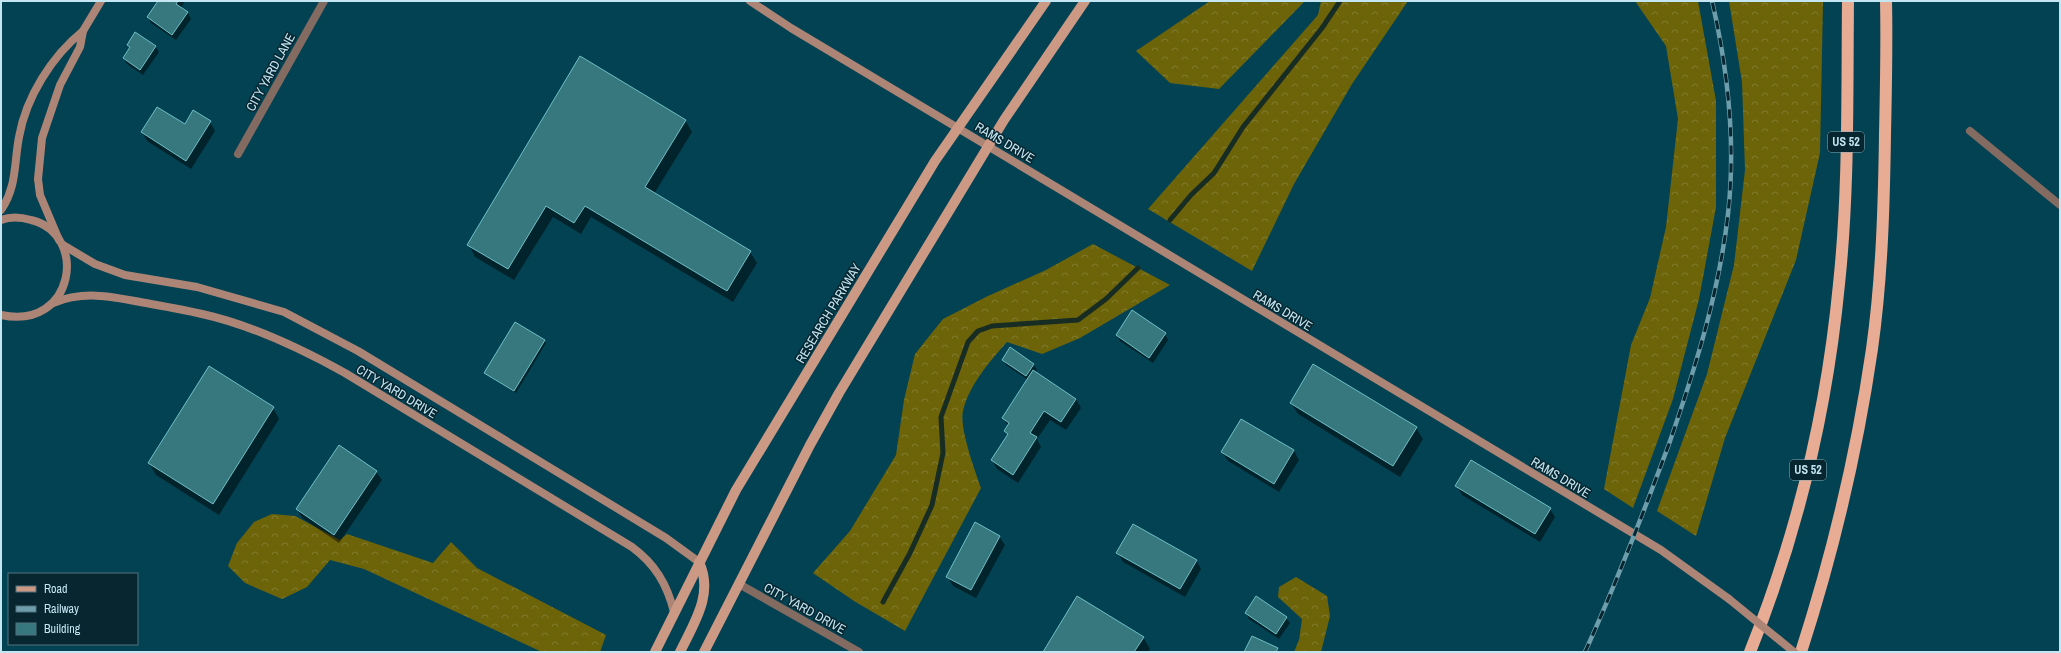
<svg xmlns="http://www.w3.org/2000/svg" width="2061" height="653" font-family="'Archivo Narrow',sans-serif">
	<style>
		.forest { fill: url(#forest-crowns) }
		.shadow { fill: #0007 }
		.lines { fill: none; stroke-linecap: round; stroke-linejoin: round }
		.stream { stroke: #172c22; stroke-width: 5 }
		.building { fill: #37787e; stroke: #6fc0c6 }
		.minor { stroke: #846b61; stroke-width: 8 }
		.secondary { stroke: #ad8576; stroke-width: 8 }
		.primary { stroke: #cc9985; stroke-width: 10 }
		.motorway { stroke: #e8ab93; stroke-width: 12 }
		.rail-casing { stroke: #6e9dab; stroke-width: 4.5 }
		.rail { stroke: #072630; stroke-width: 3; stroke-dasharray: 9; stroke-linecap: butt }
		.secondary-bridge { stroke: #ad8576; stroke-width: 8 }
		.labels { text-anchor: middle; stroke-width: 3; stroke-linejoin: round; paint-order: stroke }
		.shield { fill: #072630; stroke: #8bacb8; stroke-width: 1 }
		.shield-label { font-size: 12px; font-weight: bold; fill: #c4e6f3 }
		.street-label { font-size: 13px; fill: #c4e6f3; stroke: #072630 }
	</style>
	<defs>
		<pattern id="forest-crowns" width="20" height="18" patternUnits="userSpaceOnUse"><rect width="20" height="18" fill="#6d640a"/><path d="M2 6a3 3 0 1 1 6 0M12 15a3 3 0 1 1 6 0" fill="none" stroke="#807a2e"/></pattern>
	</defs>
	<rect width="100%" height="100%" fill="#034252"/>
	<g class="forest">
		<polygon points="1210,1 1305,1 1219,89 1170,83 1136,51"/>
		<polygon points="1321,1 1408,1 1352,84 1294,184 1252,271 1148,209 1318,15"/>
		<polygon points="1635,1 1698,1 1716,101 1716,207 1699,299 1673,399 1633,508 1604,489 1631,345 1650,298 1666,227 1678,119 1666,46"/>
		<polygon points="1729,1 1823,1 1820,153 1796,260 1725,438 1696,536 1657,511 1707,374 1734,265 1745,170 1742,82"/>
		<path d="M 1093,244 L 1170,285 L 1080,338 L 1042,354 L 1007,342 C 990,361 969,385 963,411 C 959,427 975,471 981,488 L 905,631 L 854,601 L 813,573 L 850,531 L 896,455 L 904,400 L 915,354 L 943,319 L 988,296 L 1046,270 Z"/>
		<polygon points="272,514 295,516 340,540 347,534 433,563 451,542 477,568 606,635 600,652 542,652 364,569 330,560 307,587 282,599 245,583 228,566 237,543 254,522"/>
		<polygon points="1296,577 1327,596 1330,616 1321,652 1294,652 1299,640 1302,619 1278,597 1279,587"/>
	</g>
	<g class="shadow">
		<polygon points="159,1 185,1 181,8 188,13 191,19 176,40 151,23 148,17"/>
		<polygon points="128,45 155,46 159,52 143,75 127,64 124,59 130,49"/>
		<polygon points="685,120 692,132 654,194 750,252 757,263 733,302 591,217 581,234 553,217 514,280 475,257 469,245"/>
		<polygon points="210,122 215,131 191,169 147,141 142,132"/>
		<polygon points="1165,334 1168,340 1153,363 1120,341 1117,335"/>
		<polygon points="544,341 546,343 516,393 485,373"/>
		<polygon points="1010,349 1034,365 1037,370 1035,373 1076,399 1081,408 1066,430 1050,420 1037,439 1041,447 1018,483 997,469 992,460 1008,436 1005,431 1008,426 1003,418 1028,380 1006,365 1003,360"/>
		<polygon points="1291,403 1416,428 1423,439 1400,477 1298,414"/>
		<polygon points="273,408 279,419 219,515 156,475 149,463"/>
		<polygon points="1242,420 1294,451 1299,460 1279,492 1228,461 1222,452"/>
		<polygon points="376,472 382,480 339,543 302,518 297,509"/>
		<polygon points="1457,486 1550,509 1555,517 1540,542 1462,495"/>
		<polygon points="999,536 1005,545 976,598 953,586 948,577"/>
		<polygon points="1118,553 1196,560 1201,569 1185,597 1123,562"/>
		<polygon points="1246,613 1286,618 1290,623 1279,639 1249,619"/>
		<polygon points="1143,637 1150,649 1148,652 1044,652"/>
	</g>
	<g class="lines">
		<g class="stream">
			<polyline points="1170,220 1191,195 1214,173 1243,127 1322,28 1340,1"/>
			<polyline points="883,602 910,553 932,505 943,453 941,417 968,342 978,331 992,326 1078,320 1106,299 1138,268"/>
		</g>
	</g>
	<g class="building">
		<polygon points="158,1 178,1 176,4 188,12 172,35 147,17"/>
		<polygon points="135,32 156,46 140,70 123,58 130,47 127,45"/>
		<polygon points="580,56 686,120 645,187 751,251 727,291 585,206 574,223 546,206 508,269 467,245"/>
		<polygon points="157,107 185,124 193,110 211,121 186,161 141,132"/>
		<polygon points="1132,310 1166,333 1149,358 1116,335"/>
		<polygon points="515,322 545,340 514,391 484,373"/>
		<polygon points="1010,347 1034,364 1026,376 1002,360"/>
		<polygon points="1313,364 1417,427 1393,466 1290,403"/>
		<polygon points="209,366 274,407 213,504 148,463"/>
		<polygon points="1033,370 1076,399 1061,422 1044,411 1030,433 1037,437 1013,475 991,460 1008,434 1004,431 1009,423 1002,418"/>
		<polygon points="1241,419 1294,450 1274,484 1221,452"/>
		<polygon points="339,445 377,471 334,535 296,509"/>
		<polygon points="1471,460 1551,508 1535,534 1455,486"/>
		<polygon points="975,522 1000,536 971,590 946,577"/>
		<polygon points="1133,524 1197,560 1180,589 1116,553"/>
		<polygon points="1077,596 1144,637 1134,652 1043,652"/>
		<polygon points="1256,596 1287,617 1276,634 1245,613"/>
		<polygon points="1252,636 1278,648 1276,652 1244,652"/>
	</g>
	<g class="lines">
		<g class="minor">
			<polyline points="1970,131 2060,205"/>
			<polyline points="238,154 324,1"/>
			<polyline points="739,584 859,652"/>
		</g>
		<g class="secondary">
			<polyline points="750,1 791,28 1661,550 1729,599"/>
			<path d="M 1,210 C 17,187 14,163 19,137 C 26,97 52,56 83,31"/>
			<path d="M 1,220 C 11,216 21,217 31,220 C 89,234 75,331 1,315"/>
			<polyline points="59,240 40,195 38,179 42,138 60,85 80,47 83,31 101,1"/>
			<polyline points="63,245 95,264 125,275 197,287 284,312 358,351 666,538 699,562"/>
			<path d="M 53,303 C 86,289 118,298 151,304 C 168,307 185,310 202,314 C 252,325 300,348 345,373 L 632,547 C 655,564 667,584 674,612"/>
		</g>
		<g class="primary">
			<polyline points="655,652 736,490 935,161 1046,1"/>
			<path d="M 680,652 C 694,623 714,594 699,562"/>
			<polyline points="704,652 810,445 839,393 1004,120 1085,1"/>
		</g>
		<g class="motorway">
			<path d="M 1750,652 C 1797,535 1827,410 1839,284 C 1849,190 1847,95 1848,1"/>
			<path d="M 1801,652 C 1833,553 1857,452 1872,349 C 1882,278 1884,205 1885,134 C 1886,89 1887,45 1886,1"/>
		</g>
		<defs>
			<path id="rail" d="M 1585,652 C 1616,584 1643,514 1669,444 C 1695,369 1719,293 1728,214 C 1736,143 1728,70 1712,1"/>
		</defs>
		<use href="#rail" class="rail-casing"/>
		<use href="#rail" class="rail"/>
		<polyline class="secondary-bridge" points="1729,599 1794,652"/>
	</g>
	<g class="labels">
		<g class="shield">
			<rect x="1828" y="132" width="36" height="20" rx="3"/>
			<rect x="1790" y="460" width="36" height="20" rx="3"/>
		</g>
		<g class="shield-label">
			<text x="1846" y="146">US 52</text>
			<text x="1808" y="474">US 52</text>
		</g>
		<g class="street-label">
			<text transform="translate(270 72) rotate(-61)" y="5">CITY YARD LANE</text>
			<text transform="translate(1005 142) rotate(31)" y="5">RAMS DRIVE</text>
			<text transform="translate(1283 310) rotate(31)" y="5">RAMS DRIVE</text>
			<text transform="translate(828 313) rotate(-59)" y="5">RESEARCH PARKWAY</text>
			<text transform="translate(397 391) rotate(31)" y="5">CITY YARD DRIVE</text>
			<text transform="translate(1561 477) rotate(31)" y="5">RAMS DRIVE</text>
			<text transform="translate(805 608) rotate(29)" y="5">CITY YARD DRIVE</text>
		</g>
	</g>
	<rect width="2061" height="653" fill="none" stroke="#c4e6f3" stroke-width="4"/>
	<rect x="8" y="573" width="130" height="72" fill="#072630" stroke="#53737e"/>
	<rect x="16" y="586" width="20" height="6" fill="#cc9985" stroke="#53737e"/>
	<text x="44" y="593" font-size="12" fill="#c4e6f3">Road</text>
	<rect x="16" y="606" width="20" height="6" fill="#6e9dab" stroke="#53737e"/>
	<text x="44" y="613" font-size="12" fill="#c4e6f3">Railway</text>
	<rect x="16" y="623" width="20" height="12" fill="#37787e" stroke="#53737e"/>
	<text x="44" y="633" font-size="12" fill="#c4e6f3">Building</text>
</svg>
